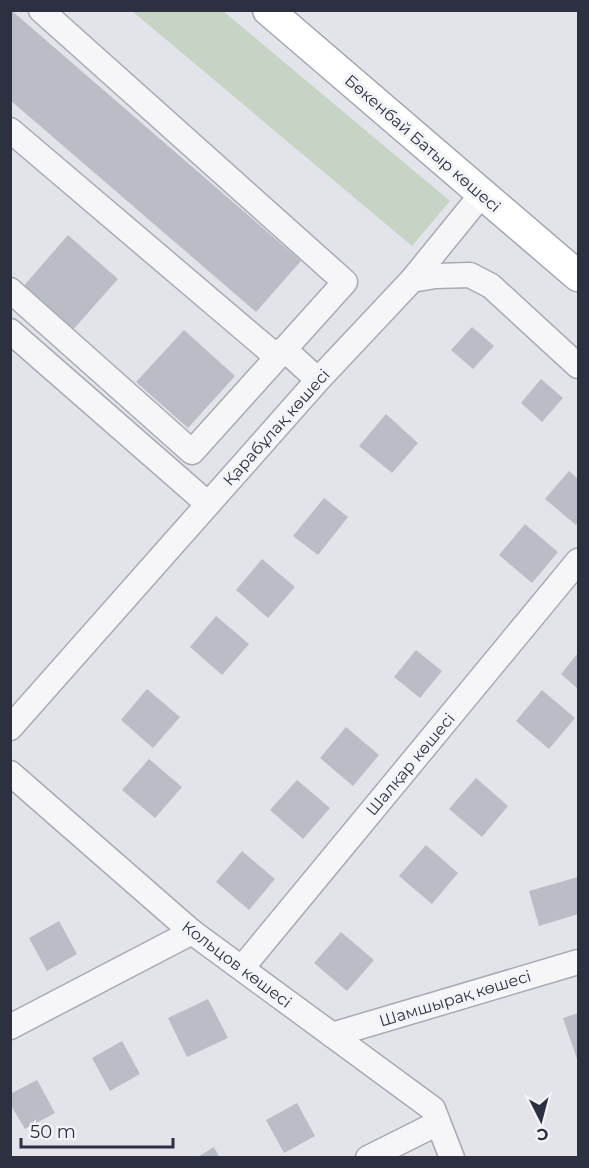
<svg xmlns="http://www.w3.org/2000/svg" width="589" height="1168" font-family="Montserrat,sans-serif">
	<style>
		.green { fill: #c6d3c5 }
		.building { fill: #bbbdc6 }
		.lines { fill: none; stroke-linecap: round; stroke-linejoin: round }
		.minor-casing { stroke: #a8aab4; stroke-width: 27 }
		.major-casing { stroke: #a3a7b4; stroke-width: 33 }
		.minor { stroke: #f6f6f8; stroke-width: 24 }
		.major { stroke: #fff; stroke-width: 30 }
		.labels { text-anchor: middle; stroke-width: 6; stroke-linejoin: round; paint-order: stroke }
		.street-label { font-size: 16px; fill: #2c3041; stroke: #f3f4f7 }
	</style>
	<rect width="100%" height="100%" fill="#e3e4ea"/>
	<polygon class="green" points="132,11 223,11 450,201 412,246"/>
	<g class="building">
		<polygon points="11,10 301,261 256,312 10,100"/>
		<polygon points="68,235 118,279 71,332 21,289"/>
		<polygon points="472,327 494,346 473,369 451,350"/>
		<polygon points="184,330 235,376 188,428 136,382"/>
		<polygon points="541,379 563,398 542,422 521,403"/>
		<polygon points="386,414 418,443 392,473 359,446"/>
		<polygon points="569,471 578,479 578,522 576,525 545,499"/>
		<polygon points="324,498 348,517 318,555 293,536"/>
		<polygon points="525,524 558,552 532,583 499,555"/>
		<polygon points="262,559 295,587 268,618 236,590"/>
		<polygon points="216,616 249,644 222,675 190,647"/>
		<polygon points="416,650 442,671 420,698 394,677"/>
		<polygon points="578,653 578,689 561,674"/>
		<polygon points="147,689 180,717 153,748 121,720"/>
		<polygon points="542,690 575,718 549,749 516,721"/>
		<polygon points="346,727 379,755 353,786 320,758"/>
		<polygon points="149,759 182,787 155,818 122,790"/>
		<polygon points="476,778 508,806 482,837 449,809"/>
		<polygon points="297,780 330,808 303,839 270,810"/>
		<polygon points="426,845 458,873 432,904 399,876"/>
		<polygon points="242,851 275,879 249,910 216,882"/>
		<polygon points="578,877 578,914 539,926 529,891"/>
		<polygon points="59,921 77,954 47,971 29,938"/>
		<polygon points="341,932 374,960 347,991 314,963"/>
		<polygon points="208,999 228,1038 187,1057 168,1018"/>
		<polygon points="578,1013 578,1062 563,1018"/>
		<polygon points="122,1041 140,1074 110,1091 92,1058"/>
		<polygon points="37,1080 55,1113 25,1129 10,1104 10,1094"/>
		<polygon points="297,1103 315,1136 284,1153 266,1120"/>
		<polygon points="214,1147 220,1158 196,1158"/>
	</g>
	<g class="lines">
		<defs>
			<g id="minor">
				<polyline points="10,130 277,357"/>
				<polyline points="412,280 482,194"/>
				<polyline points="10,290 192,452 345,282 41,10"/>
				<polyline points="10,331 208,504"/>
				<polyline points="284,349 318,380"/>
				<polyline points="10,728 318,380 412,280 435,276 470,275 491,286 578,366"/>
				<polyline points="10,773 192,932 433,1109 452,1158"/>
				<polyline points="242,968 578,561"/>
				<polyline points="10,1027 192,932"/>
				<polyline points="332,1035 578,962"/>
				<polyline points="368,1158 438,1123"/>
			</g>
			<polyline id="major" points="268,10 578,276"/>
		</defs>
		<use href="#minor" class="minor-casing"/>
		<use href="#major" class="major-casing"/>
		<use href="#minor" class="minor"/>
		<use href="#major" class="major"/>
	</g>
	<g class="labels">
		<g class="street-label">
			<text transform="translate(423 143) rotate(41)" y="6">Бөкенбай Батыр көшесі</text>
			<text transform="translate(276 427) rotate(-48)" y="6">Қарабұлақ көшесі</text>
			<text transform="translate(410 764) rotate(-50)" y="6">Шалқар көшесі</text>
			<text transform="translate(237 964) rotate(37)" y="6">Кольцов көшесі</text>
			<text transform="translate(455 998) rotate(-17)" y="6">Шамшырақ көшесі</text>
		</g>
	</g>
	<rect width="589" height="1168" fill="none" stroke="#2c3041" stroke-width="24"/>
	<g transform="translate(541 1120) rotate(174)" stroke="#f3f4f7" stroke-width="4.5" paint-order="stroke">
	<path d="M0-4.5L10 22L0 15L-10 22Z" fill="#2c3041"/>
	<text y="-9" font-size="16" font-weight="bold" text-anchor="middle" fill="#2c3041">С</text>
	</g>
	<path d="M21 1138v9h152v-9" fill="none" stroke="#2c3041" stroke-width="3"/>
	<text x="30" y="1138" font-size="18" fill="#2c3041" stroke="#f3f4f7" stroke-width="4.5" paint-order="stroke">50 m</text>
</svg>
